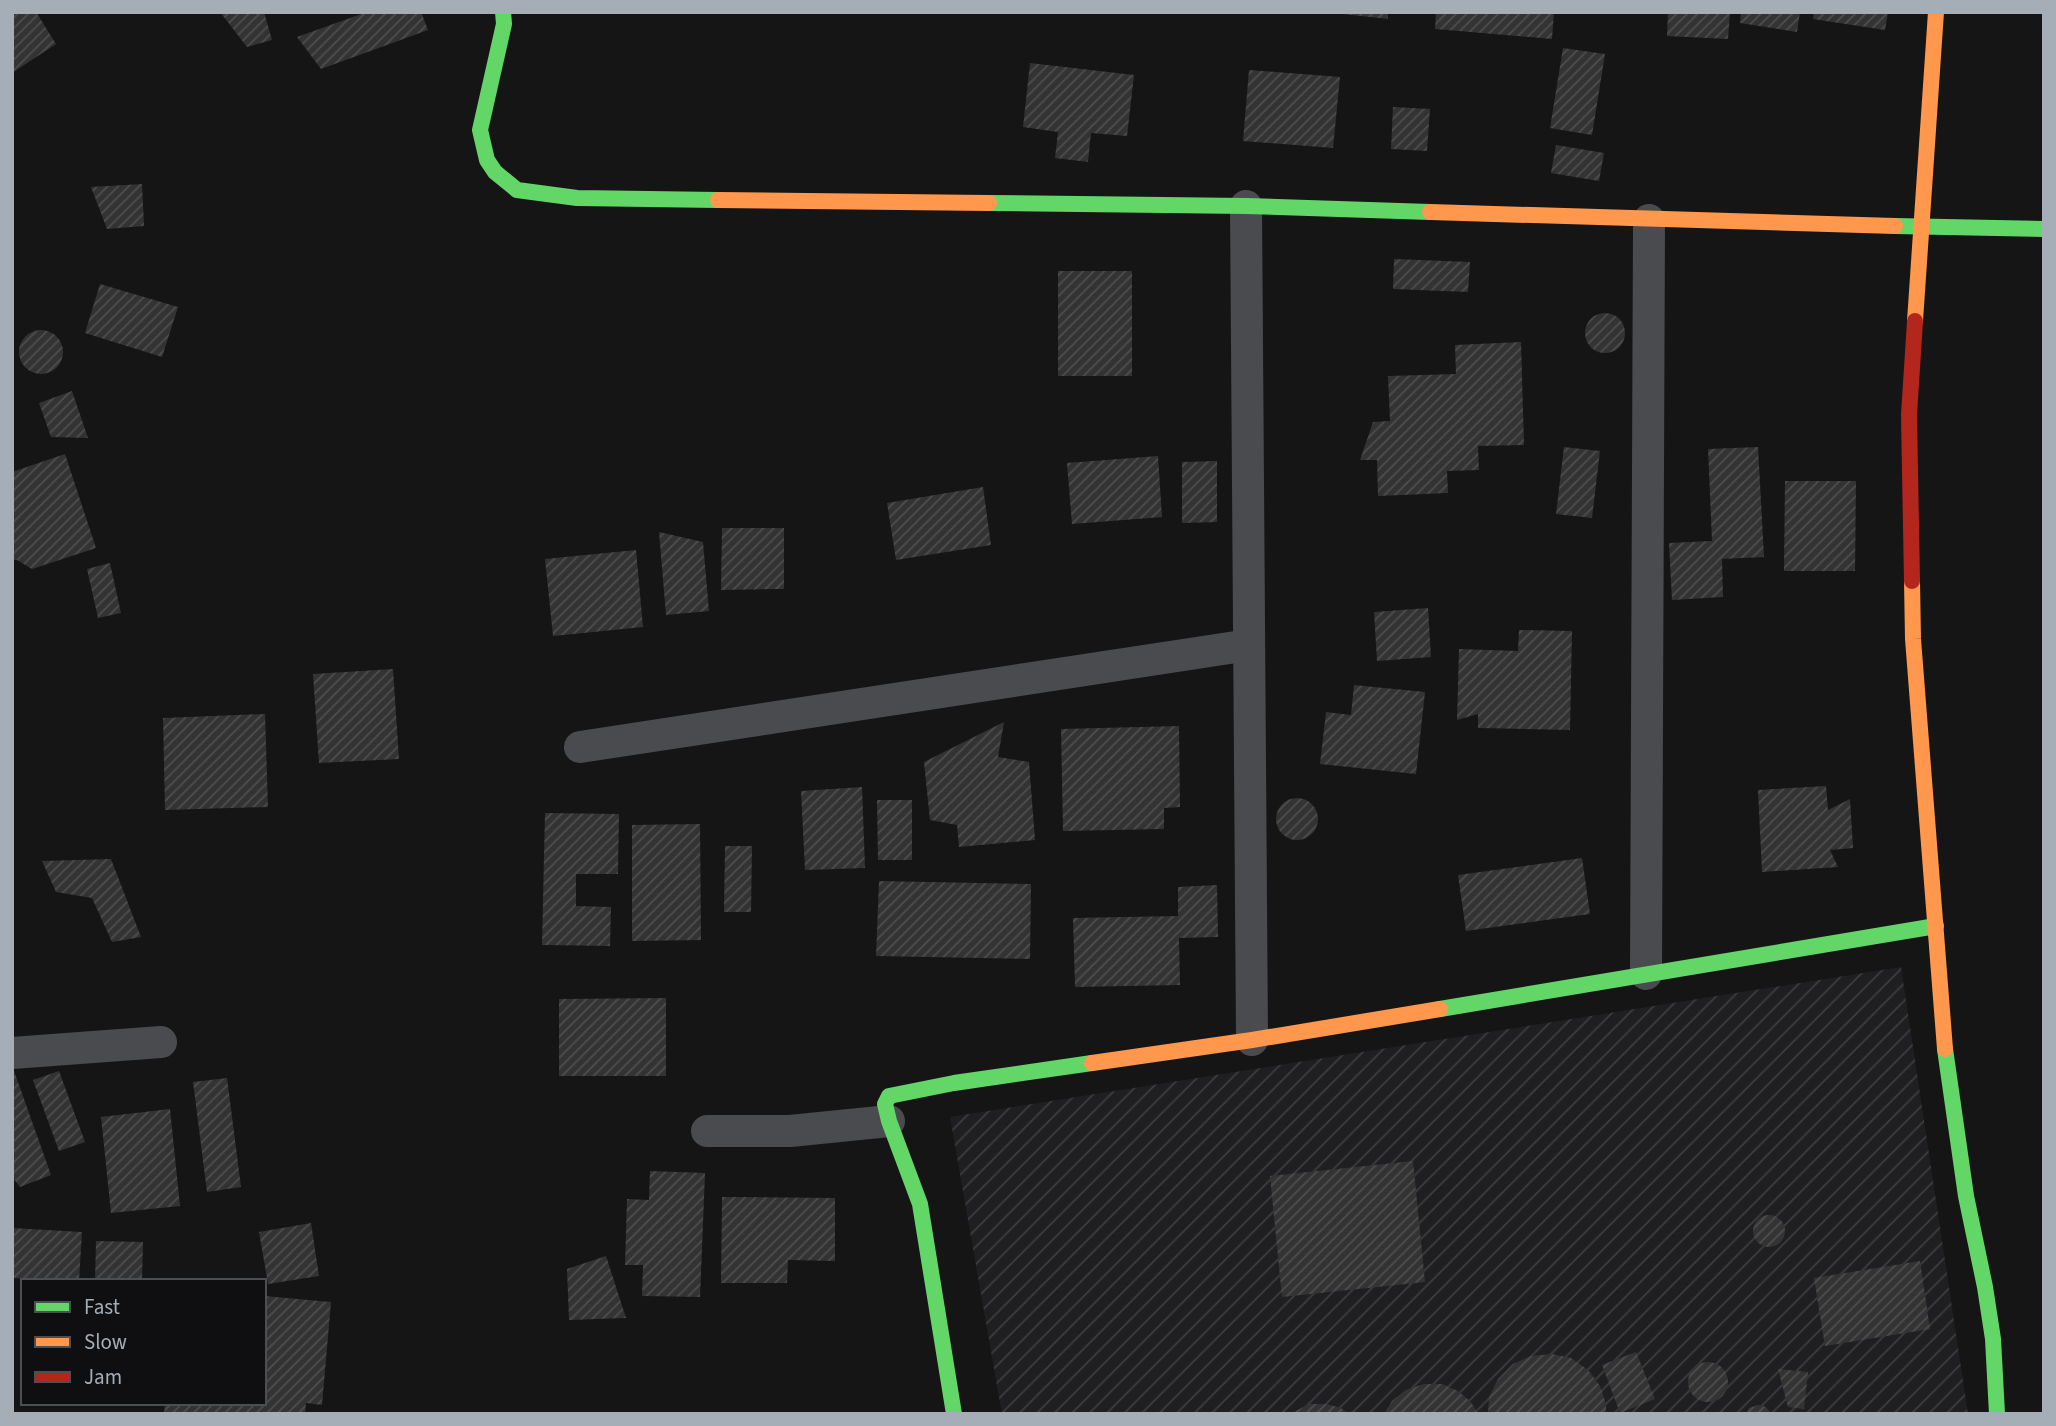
<svg xmlns="http://www.w3.org/2000/svg" width="2056" height="1426" font-family="'Source Sans 3',sans-serif">
	<style>
		.industrial { fill: url(#industrial-furrows) }
		.building { fill: url(#building-hatch) }
		.lines { fill: none; stroke-linecap: round; stroke-linejoin: round }
		.street { stroke: #494b4e; stroke-width: 32 }
		.fast { stroke: #63d668; stroke-width: 16 }
		.slow { stroke: #ff974d; stroke-width: 16 }
		.jam { stroke: #b3261e; stroke-width: 16 }
	</style>
	<defs>
		<pattern id="industrial-furrows" width="10" height="10" patternUnits="userSpaceOnUse" patternTransform="scale(1.75)"><rect width="10" height="10" fill="#1f1f21"/><path d="M-1 1l2-2M0 10L10 0M9 11l2-2" fill="none" stroke="#3d3d3f"/></pattern>
		<pattern id="building-hatch" width="6" height="6" patternUnits="userSpaceOnUse" patternTransform="scale(1.75)"><rect width="6" height="6" fill="#333334"/><path d="M-1 1l2-2M0 6l6-6M5 7l2-2" fill="none" stroke="#4e4e4f"/></pattern>
	</defs>
	<rect width="100%" height="100%" fill="#151515"/>
	<polygon class="industrial" points="1901,967 1968,1414 1002,1414 950,1117"/>
	<g class="building">
		<polygon points="12,12 36,12 56,44 12,73"/>
		<polygon points="220,12 264,12 272,40 247,47"/>
		<polygon points="367,12 421,12 428,30 321,69 297,37"/>
		<polygon points="1343,12 1388,12 1388,19 1343,14"/>
		<polygon points="1436,12 1554,12 1552,39 1435,29"/>
		<polygon points="1668,12 1730,12 1728,39 1667,36"/>
		<polygon points="1741,12 1800,12 1797,32 1740,23"/>
		<polygon points="1814,12 1888,12 1885,30 1813,19"/>
		<polygon points="1563,48 1605,54 1592,135 1550,128"/>
		<polygon points="1030,63 1134,75 1127,136 1091,133 1088,162 1055,158 1058,132 1023,127"/>
		<polygon points="1249,70 1340,77 1333,148 1243,141"/>
		<polygon points="1393,107 1430,109 1427,151 1391,149"/>
		<polygon points="1556,145 1604,153 1599,181 1551,173"/>
		<polygon points="142,184 144,226 107,229 91,187"/>
		<polygon points="1394,259 1470,262 1468,292 1393,289"/>
		<rect x="1058" y="271" width="74" height="105"/>
		<polygon points="100,284 178,307 162,357 85,333"/>
		<circle cx="1605" cy="333" r="20"/>
		<circle cx="41" cy="352" r="22"/>
		<polygon points="1521,342 1524,445 1478,446 1479,470 1447,471 1448,493 1378,496 1377,460 1360,460 1373,422 1390,421 1388,376 1456,374 1455,345"/>
		<polygon points="72,391 88,438 51,437 39,403"/>
		<polygon points="1564,447 1600,451 1592,518 1556,514"/>
		<polygon points="1758,447 1764,557 1722,559 1723,597 1672,600 1669,543 1712,541 1708,449"/>
		<polygon points="65,454 96,548 32,569 17,560 12,560 12,472"/>
		<polygon points="1158,456 1162,517 1072,524 1067,463"/>
		<polygon points="1217,461 1217,522 1182,523 1182,462"/>
		<polygon points="1785,481 1856,481 1855,571 1784,571"/>
		<polygon points="983,487 991,545 896,560 887,503"/>
		<polygon points="722,528 784,528 784,589 721,590"/>
		<polygon points="659,532 703,542 709,611 666,615"/>
		<polygon points="636,550 643,627 553,636 545,559"/>
		<polygon points="110,563 121,613 98,618 87,569"/>
		<polygon points="1428,608 1431,657 1377,661 1374,612"/>
		<polygon points="1519,630 1572,631 1570,730 1478,728 1478,714 1457,720 1459,649 1518,651"/>
		<polygon points="393,669 399,759 319,763 313,674"/>
		<polygon points="1354,685 1425,692 1416,774 1320,764 1326,712 1351,715"/>
		<polygon points="265,714 268,807 165,810 163,718"/>
		<polygon points="1004,722 998,757 1029,762 1035,840 959,847 957,825 930,820 924,762"/>
		<polygon points="1179,726 1180,807 1164,808 1164,829 1063,831 1061,729"/>
		<polygon points="1826,786 1828,810 1850,799 1853,848 1830,850 1838,867 1762,872 1758,790"/>
		<polygon points="862,787 865,868 805,870 801,791"/>
		<circle cx="1297" cy="819" r="21"/>
		<polygon points="877,800 912,800 912,860 878,860"/>
		<polygon points="545,813 619,814 618,874 576,874 576,906 611,907 610,946 542,945"/>
		<polygon points="700,824 701,940 632,941 632,825"/>
		<polygon points="725,846 752,846 751,912 724,912"/>
		<polygon points="1582,858 1590,914 1466,931 1458,875"/>
		<polygon points="111,859 141,937 112,942 92,898 56,892 42,861"/>
		<polygon points="879,881 1031,884 1030,959 876,956"/>
		<polygon points="1217,885 1218,937 1179,938 1180,985 1075,987 1073,918 1178,916 1178,887"/>
		<polygon points="666,998 666,1076 559,1076 559,999"/>
		<polygon points="13,1068 51,1175 20,1187 12,1177"/>
		<polygon points="59,1071 85,1142 59,1151 33,1080"/>
		<polygon points="227,1078 241,1187 207,1192 193,1082"/>
		<polygon points="170,1109 180,1206 111,1213 101,1117"/>
		<polygon points="1413,1161 1425,1282 1282,1297 1270,1176"/>
		<polygon points="650,1171 705,1173 700,1297 642,1296 643,1265 625,1265 627,1199 649,1200"/>
		<polygon points="722,1197 835,1198 835,1261 788,1260 787,1283 721,1283"/>
		<circle cx="1769" cy="1231" r="16"/>
		<polygon points="311,1223 319,1276 268,1284 259,1232"/>
		<polygon points="12,1228 82,1232 79,1281 12,1278"/>
		<polygon points="96,1241 143,1242 142,1281 95,1281"/>
		<polygon points="606,1256 626,1318 569,1320 567,1269"/>
		<polygon points="1920,1261 1930,1329 1825,1346 1814,1278"/>
		<polygon points="264,1296 331,1302 322,1405 306,1403 305,1414 164,1414 165,1403 264,1403"/>
		<polygon points="1636,1352 1655,1399 1620,1413 1602,1365"/>
		<polygon points="1552,1354 1571,1358 1588,1370 1600,1386 1606,1404 1606,1414 1488,1414 1489,1397 1498,1379 1513,1364 1531,1356"/>
		<circle cx="1708" cy="1382" r="20"/>
		<polygon points="1778,1369 1808,1372 1804,1409 1788,1407"/>
		<polygon points="1424,1384 1442,1384 1458,1391 1471,1402 1478,1414 1384,1414 1392,1401 1406,1390"/>
		<polygon points="1309,1404 1326,1404 1341,1408 1349,1414 1290,1414"/>
		<polygon points="1758,1405 1766,1407 1771,1414 1746,1414 1749,1408"/>
	</g>
	<g class="lines">
		<g class="street">
			<polyline points="1246,206 1252,1040"/>
			<polyline points="580,747 1249,645"/>
			<polyline points="1646,974 1649,220"/>
			<polyline points="12,1053 161,1042"/>
			<polyline points="707,1131 790,1131 889,1121"/>
		</g>
		<g class="fast">
			<polyline points="503,12 504,24 480,130 487,160 495,172 517,190 577,198 718,200"/>
			<polyline points="989,203 1246,206 1430,212"/>
			<polyline points="1895,226 2044,229"/>
			<polyline points="1440,1009 1936,926"/>
			<polyline points="1945,1049 1966,1196 1985,1287 1993,1339 1997,1414"/>
			<polyline points="954,1414 920,1204 889,1121 885,1104 889,1096 954,1083 1092,1063"/>
		</g>
		<g class="slow">
			<polyline points="718,200 989,203"/>
			<polyline points="1430,212 1895,226"/>
			<polyline points="1915,321 1936,12"/>
			<polyline points="1912,581 1913,639 1945,1049"/>
			<polyline points="1092,1063 1252,1040 1440,1009"/>
		</g>
		<polyline class="jam" points="1912,581 1909,415 1915,321"/>
	</g>
	<rect width="2056" height="1426" fill="none" stroke="#a5adb7" stroke-width="28"/>
	<rect x="21" y="1279" width="245" height="126" fill="#0f0f11" stroke="#4b4e53" stroke-width="2"/>
	<rect x="35" y="1302" width="35" height="10" fill="#63d668" stroke="#4b4e53" stroke-width="2"/>
	<text x="84" y="1314" font-size="21" fill="#a5adb7">Fast</text>
	<rect x="35" y="1337" width="35" height="10" fill="#ff974d" stroke="#4b4e53" stroke-width="2"/>
	<text x="84" y="1349" font-size="21" fill="#a5adb7">Slow</text>
	<rect x="35" y="1372" width="35" height="10" fill="#b3261e" stroke="#4b4e53" stroke-width="2"/>
	<text x="84" y="1384" font-size="21" fill="#a5adb7">Jam</text>
</svg>
